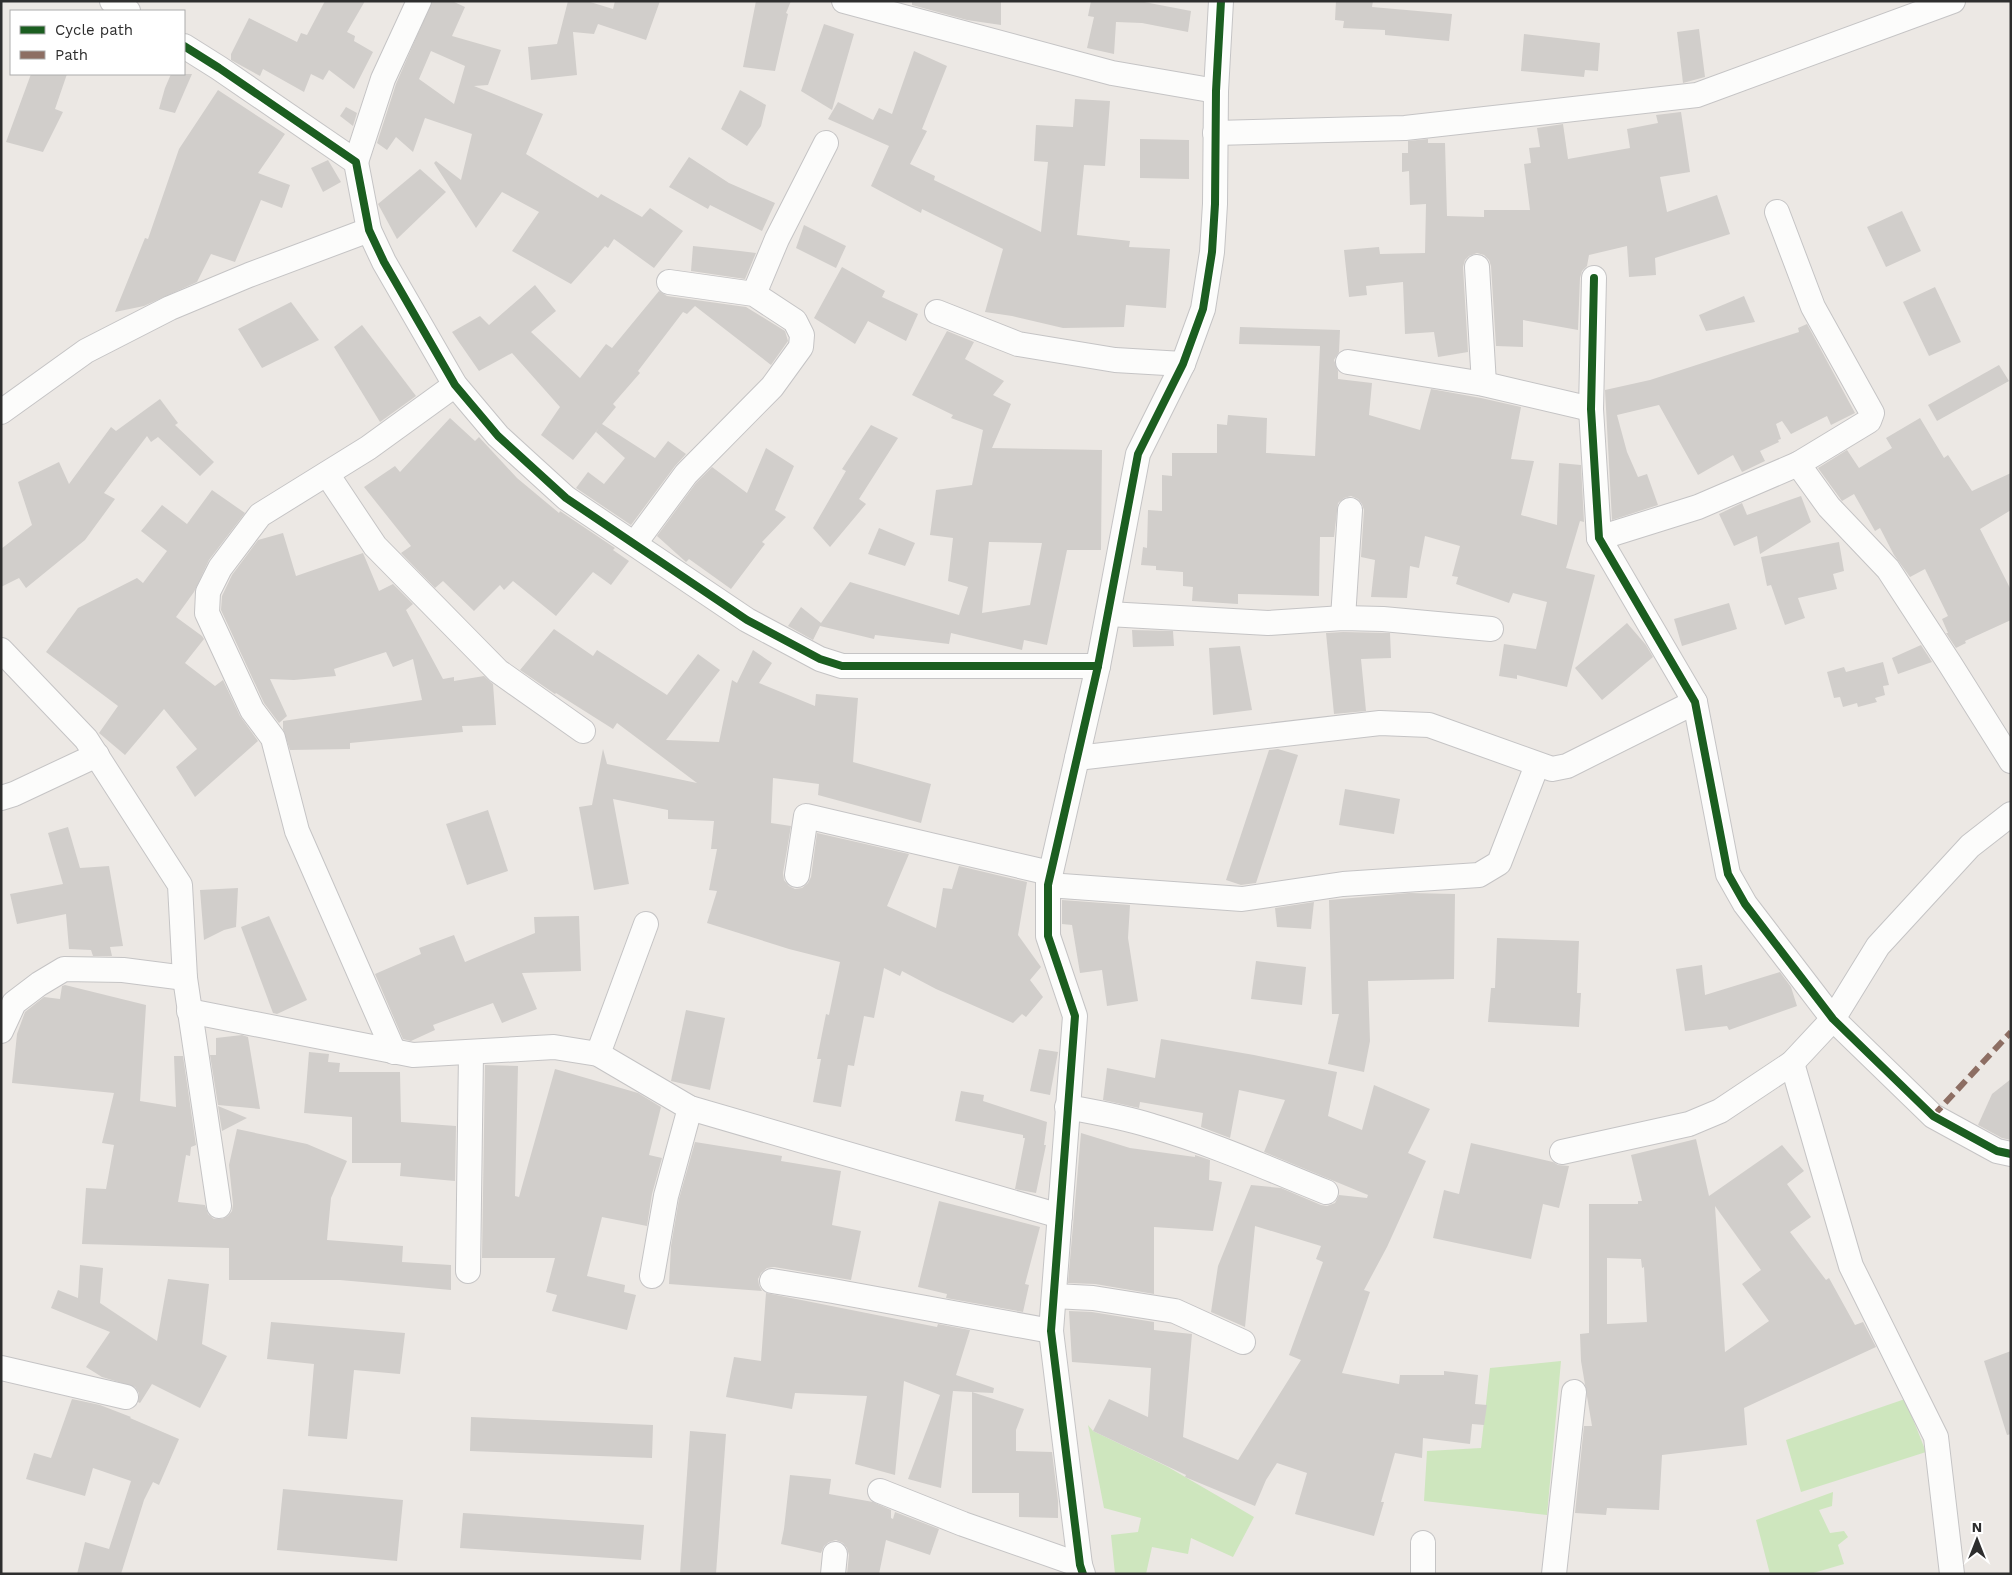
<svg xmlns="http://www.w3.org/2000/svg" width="2012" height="1575" font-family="'Work Sans',sans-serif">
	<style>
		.green { fill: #cee6be }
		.building { fill: #d1cecb; fill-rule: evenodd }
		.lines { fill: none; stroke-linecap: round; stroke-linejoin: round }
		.minor-casing { stroke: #c5c4c5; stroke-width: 26 }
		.minor { stroke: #fcfcfb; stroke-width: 24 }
		.quiet { stroke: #8d6e63; stroke-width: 6; stroke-dasharray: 12 6; stroke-linecap: butt }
		.cycleway-casing { stroke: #fff; stroke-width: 11 }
		.cycleway { stroke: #1b5e20; stroke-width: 8 }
	</style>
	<rect width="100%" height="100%" fill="#ece8e4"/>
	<g class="green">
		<polygon points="1561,1361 1547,1515 1424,1501 1427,1451 1481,1448 1490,1368"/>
		<polygon points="1905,1399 1926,1452 1801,1492 1786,1440"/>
		<polygon points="1088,1425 1093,1431 1168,1467 1254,1517 1233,1557 1191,1538 1188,1554 1152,1547 1146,1574 1115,1574 1111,1535 1138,1532 1141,1518 1104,1508"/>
		<polygon points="1833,1492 1832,1506 1819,1510 1830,1533 1844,1531 1848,1537 1838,1545 1844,1564 1810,1574 1770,1574 1756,1520"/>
	</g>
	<g class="building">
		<polygon points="325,1 365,1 347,32 355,36 354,41 373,52 354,89 329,70 323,80 311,74 304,92 263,69 260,76 231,60 231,54 249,18 297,42 301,33 307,35"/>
		<path d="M 432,1 L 452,1 L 465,7 L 452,36 L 501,50 L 488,85 L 474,86 L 543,114 L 526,154 L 598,198 L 601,194 L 642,217 L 650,208 L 683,231 L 654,268 L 614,239 L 608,248 L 605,246 L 571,284 L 512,251 L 539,212 L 502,192 L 476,228 L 434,163 L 436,161 L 461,180 L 472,134 L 425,118 L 413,152 L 396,137 L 387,150 L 377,143 L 396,84 ZM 431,51 L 465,66 L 454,104 L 419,79 Z"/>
		<polygon points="568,1 587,1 613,9 615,1 660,1 646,40 598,24 594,34 573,32 577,75 531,80 528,47 557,44"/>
		<polygon points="756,1 791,1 786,13 788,14 775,71 743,67"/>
		<polygon points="912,1 1001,1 1001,25 967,20 912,5"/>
		<polygon points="1091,1 1139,1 1191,11 1188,32 1142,23 1116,22 1114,54 1087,48 1094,17 1088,16"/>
		<polygon points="1336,1 1373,1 1372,7 1452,14 1449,41 1385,35 1385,30 1343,28 1344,21 1335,20"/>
		<polygon points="824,24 854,34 832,110 801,91"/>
		<polygon points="1699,29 1705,77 1683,83 1677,32"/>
		<polygon points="1524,34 1600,43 1598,71 1585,70 1584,77 1521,71"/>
		<polygon points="914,51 947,66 922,129 927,131 910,164 935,176 934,180 1041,232 1048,162 1034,161 1036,125 1073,127 1075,99 1110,101 1105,166 1084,165 1077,235 1130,241 1129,247 1170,249 1166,308 1126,305 1124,327 1063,328 1012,316 985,312 1003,249 922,209 921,213 871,186 889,146 828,119 838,102 873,120 879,108 892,114"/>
		<polygon points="31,74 67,74 55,109 63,112 43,152 6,142"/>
		<polygon points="171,74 192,74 175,113 159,109 165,88"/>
		<polygon points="218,90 285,134 258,173 290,185 282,208 261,200 235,262 211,254 197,282 144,306 115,312 145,238 148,239 179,149"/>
		<polygon points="740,90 766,105 761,126 747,146 721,129"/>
		<polygon points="346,107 357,113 353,126 340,116"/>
		<polygon points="1681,112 1690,172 1660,177 1667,212 1717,195 1730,234 1655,258 1656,275 1629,277 1627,246 1589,255 1587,266 1582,271 1580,278 1578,330 1523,320 1523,347 1496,346 1491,266 1489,260 1484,255 1477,253 1469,256 1465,260 1463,267 1468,352 1438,357 1434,332 1405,334 1403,282 1366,286 1367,295 1349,297 1344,250 1379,247 1380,254 1425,253 1426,204 1410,205 1409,171 1402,172 1402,153 1408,153 1408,141 1428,139 1428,143 1445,143 1447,216 1484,217 1484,210 1530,210 1524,164 1531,163 1529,148 1540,147 1537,128 1563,124 1568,159 1630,148 1627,129 1658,123 1656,115"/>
		<polygon points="1140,139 1189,140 1189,179 1140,178"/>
		<polygon points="689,157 729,183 775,203 762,231 710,205 708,209 669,187"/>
		<polygon points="328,160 341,182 323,192 311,168"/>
		<polygon points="420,169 446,192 397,239 378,204"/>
		<polygon points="1902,211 1921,251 1886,267 1867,227"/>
		<polygon points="804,225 846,246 836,268 796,248"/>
		<polygon points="693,246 740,251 756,253 745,279 691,271"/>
		<polygon points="842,267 885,291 882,297 918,314 906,341 868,321 855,344 814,318"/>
		<polygon points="535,285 556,311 531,332 580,378 606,344 612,348 659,291 667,296 746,307 785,331 788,341 771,365 695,306 687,314 683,312 638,371 640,373 613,404 616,407 602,424 655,458 668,441 686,454 675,466 631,525 576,488 588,472 604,484 625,458 596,432 599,428 573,460 541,435 560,407 512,353 479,371 452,332 480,316 489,325"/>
		<polygon points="1935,287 1961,342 1929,356 1903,302"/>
		<polygon points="1744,296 1755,322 1706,331 1699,315"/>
		<polygon points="291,302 319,340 262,368 238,329"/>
		<polygon points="1807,324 1855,413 1831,425 1827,416 1791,434 1782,421 1776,424 1781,439 1778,440 1779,442 1760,451 1765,461 1742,472 1733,455 1698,475 1659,405 1617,415 1627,452 1638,477 1647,474 1658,505 1612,520 1605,390 1650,380 1799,332 1798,328"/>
		<polygon points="362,325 416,396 380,422 334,347"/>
		<polygon points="1240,327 1340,330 1339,352 1334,360 1338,371 1338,379 1372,383 1369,415 1420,430 1431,389 1481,398 1521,407 1511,459 1534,461 1521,515 1557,525 1559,463 1581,465 1584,522 1580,521 1566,568 1595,575 1567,687 1517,675 1517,679 1499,676 1504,644 1536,649 1547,602 1513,593 1509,603 1456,584 1458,577 1452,576 1460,546 1425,536 1419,568 1410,566 1407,598 1371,597 1375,560 1361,557 1364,510 1362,504 1358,499 1351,496 1344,498 1338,503 1334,537 1320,537 1319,596 1238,594 1238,604 1192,601 1193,587 1183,586 1183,572 1156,570 1156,566 1141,565 1143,547 1147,548 1148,510 1162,511 1162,475 1172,476 1172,453 1217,453 1217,424 1227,425 1228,415 1267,418 1266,453 1315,456 1320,346 1239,344"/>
		<path d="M 947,331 L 974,342 L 965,359 L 1004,381 L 993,395 L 1011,404 L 992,448 L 1102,450 L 1101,550 L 1067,550 L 1047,645 L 1024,640 L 1022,650 L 951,633 L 949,644 L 875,635 L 874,639 L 820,626 L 813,640 L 788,626 L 801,607 L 821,623 L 850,582 L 959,615 L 968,587 L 948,581 L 953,538 L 930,535 L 936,490 L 972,485 L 983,430 L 951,418 L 953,415 L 912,395 ZM 989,542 L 1042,543 L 1030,605 L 982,613 Z"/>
		<polygon points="1999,365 2009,381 1937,421 1928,405"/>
		<polygon points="160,399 178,423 175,425 214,462 200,476 158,437 151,442 147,436 104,493 115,499 85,540 26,588 19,578 1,587 1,549 32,525 18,482 59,462 69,484 111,427 116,431"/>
		<polygon points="450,418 475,441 479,437 517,478 559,513 560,511 615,548 613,550 629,561 611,585 593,572 556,616 513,581 504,590 500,585 474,611 443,581 435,588 401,553 411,546 364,487 395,466 400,472"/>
		<polygon points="1920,418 1944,458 1948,455 1972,491 2011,473 2011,510 1980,529 2011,590 2011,620 1965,641 1966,643 1956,648 1946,633 1948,633 1942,619 1948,616 1925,569 1910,577 1894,555 1880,528 1875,531 1854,494 1842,501 1818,468 1847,450 1859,468 1892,448 1886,438"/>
		<polygon points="871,425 898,438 859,499 866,504 830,547 813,528 846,471 842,469"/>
		<polygon points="766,448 794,466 775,510 786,517 762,542 765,544 731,589 689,559 686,562 657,536 696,483 712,467 747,493"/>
		<polygon points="212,490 245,513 209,560 194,592 176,617 202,636 204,639 185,663 215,686 223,680 240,716 258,741 195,797 176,767 197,749 164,709 125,755 99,733 118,706 46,652 78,608 137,578 143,583 167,551 141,531 162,505 187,524"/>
		<polygon points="1801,496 1811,522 1760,554 1757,536 1734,546 1719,514 1742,503 1747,515"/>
		<polygon points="879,528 915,543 905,566 868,554"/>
		<polygon points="283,533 296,576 363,553 379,591 393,584 413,604 406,610 443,679 454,677 454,681 484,676 493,684 496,725 462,726 463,732 350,743 350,749 290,750 283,729 283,721 422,700 413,659 393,667 386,652 334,669 336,676 294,680 270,679 287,716 279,723 264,703 221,610 222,596 232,575 258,540"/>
		<polygon points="1839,542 1844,571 1833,574 1837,589 1798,598 1805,618 1785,625 1771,585 1767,586 1761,557"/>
		<polygon points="1729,603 1737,629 1682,646 1674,619"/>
		<polygon points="1627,623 1646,645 1653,657 1602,700 1575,668"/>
		<polygon points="554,629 593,656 597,650 667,695 698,654 720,670 666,740 719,742 732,680 737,683 753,650 772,663 759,683 815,706 816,694 858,698 853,762 931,784 921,823 818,795 819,784 773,778 771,823 791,826 783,873 784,880 789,886 795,889 802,888 808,883 811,877 817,833 909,854 887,906 936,928 943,888 952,889 959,866 1027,882 1018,935 1041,967 1030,980 1043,997 1026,1017 1022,1014 1013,1023 936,989 902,971 900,976 884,968 874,1018 864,1016 854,1066 848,1065 841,1107 813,1102 821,1059 817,1059 826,1014 829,1015 840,962 789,949 707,923 717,891 709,890 717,849 711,849 714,821 668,819 668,810 613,799 629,884 594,890 579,807 592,805 603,749 607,764 697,783 617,723 613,729 556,693 555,694 520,670"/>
		<polygon points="1132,630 1173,631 1174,646 1133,647"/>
		<polygon points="1343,632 1390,633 1391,658 1361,659 1366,711 1334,714 1326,633"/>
		<polygon points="1921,645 1932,662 1898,674 1892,658"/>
		<polygon points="1240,646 1252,710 1213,715 1209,648"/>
		<polygon points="1883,662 1889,685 1883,686 1885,695 1875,698 1877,702 1858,707 1857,703 1843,707 1840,697 1834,698 1827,672 1844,667 1846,672"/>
		<polygon points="1278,749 1298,755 1256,883 1241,885 1226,880 1269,750"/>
		<polygon points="1345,789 1400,799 1394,834 1339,825"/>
		<polygon points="488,810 508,871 467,885 446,824"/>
		<polygon points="68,827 80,868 109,866 123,946 110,947 112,956 93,956 91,950 69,949 66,914 17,924 10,894 63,884 48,833"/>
		<polygon points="238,888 236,927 224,930 204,940 200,890"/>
		<polygon points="1409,893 1455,894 1454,979 1368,981 1370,1041 1364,1072 1328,1064 1339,1014 1332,1014 1329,900"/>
		<polygon points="1062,900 1130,905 1128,938 1138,1001 1107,1006 1102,970 1080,973 1072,925 1062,924"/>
		<polygon points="1314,902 1311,929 1277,927 1275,908"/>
		<polygon points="269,916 307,1000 277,1014 273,1013 241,927"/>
		<polygon points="579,916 581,971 522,973 537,1009 502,1023 493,1003 433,1025 435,1030 411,1041 403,1039 375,974 421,954 419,948 454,935 465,962 535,933 534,917"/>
		<polygon points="1497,938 1579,941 1577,993 1581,993 1579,1027 1488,1022 1491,988 1495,988"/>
		<polygon points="1256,961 1306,967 1302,1005 1251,999"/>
		<polygon points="1702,965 1705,995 1780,972 1791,987 1797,1006 1729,1030 1727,1026 1685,1031 1676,969"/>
		<polygon points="65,985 146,1005 140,1101 176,1107 174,1056 183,1056 196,1145 191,1147 190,1156 186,1155 178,1202 205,1205 208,1214 214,1219 222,1219 228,1216 232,1211 233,1204 229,1165 237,1129 307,1144 347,1161 331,1198 327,1240 403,1246 402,1262 451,1265 451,1290 340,1280 229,1280 229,1248 82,1244 86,1188 106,1189 114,1145 102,1143 114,1093 12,1083 17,1034 25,1012 44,997 60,999 62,986"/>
		<polygon points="686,1010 725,1018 710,1090 671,1081"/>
		<polygon points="242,1035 248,1037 260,1109 218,1105 210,1055 216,1055 216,1038"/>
		<polygon points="1161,1039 1254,1055 1337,1072 1328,1116 1362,1130 1374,1085 1430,1109 1408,1153 1426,1161 1387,1247 1364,1290 1370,1292 1342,1373 1399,1384 1400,1375 1444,1375 1444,1371 1478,1375 1475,1404 1487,1405 1484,1425 1472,1424 1470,1444 1423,1438 1422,1458 1395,1453 1381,1502 1384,1502 1374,1536 1295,1514 1307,1473 1277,1463 1266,1480 1255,1506 1185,1477 1186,1475 1093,1431 1109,1399 1148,1417 1151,1368 1072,1362 1069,1311 1092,1312 1154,1322 1154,1330 1192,1334 1183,1437 1238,1460 1301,1360 1289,1355 1323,1262 1316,1259 1321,1246 1255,1226 1245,1327 1211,1312 1218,1266 1251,1185 1281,1188 1321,1205 1327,1206 1335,1203 1339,1195 1367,1198 1368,1195 1264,1152 1285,1100 1239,1090 1230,1138 1201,1127 1203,1113 1140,1102 1139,1108 1103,1100 1107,1068 1155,1078"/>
		<polygon points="1039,1049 1058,1052 1050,1095 1030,1091"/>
		<polygon points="309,1052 329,1054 328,1062 340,1063 339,1072 400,1072 401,1122 456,1126 455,1181 400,1176 401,1163 352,1163 352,1117 304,1113"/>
		<polygon points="485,1065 518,1066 515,1196 519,1197 555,1069 638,1093 661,1107 649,1155 662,1158 652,1194 647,1226 602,1217 587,1276 625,1285 624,1292 636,1295 627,1330 552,1311 557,1295 546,1292 555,1258 482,1258"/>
		<polygon points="2011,1079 2011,1140 2002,1138 1978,1125 1992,1094"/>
		<polygon points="961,1091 984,1095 983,1101 1047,1122 1044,1145 1046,1145 1036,1193 1015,1189 1025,1138 1023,1138 1023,1135 955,1121"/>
		<polygon points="218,1106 247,1118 222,1131"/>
		<polygon points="1081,1133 1130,1148 1195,1157 1195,1155 1210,1160 1209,1180 1222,1182 1213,1231 1154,1227 1154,1294 1095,1284 1068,1283"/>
		<path d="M 1696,1139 L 1709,1196 L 1782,1145 L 1804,1171 L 1787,1184 L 1811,1217 L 1790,1232 L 1826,1280 L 1829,1278 L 1855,1325 L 1863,1322 L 1876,1347 L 1744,1408 L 1747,1445 L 1662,1455 L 1659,1510 L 1607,1508 L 1606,1515 L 1575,1513 L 1584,1426 L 1592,1426 L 1581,1361 L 1580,1334 L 1589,1333 L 1589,1204 L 1638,1204 L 1638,1201 L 1642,1201 L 1631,1155 ZM 1715,1206 L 1761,1270 L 1742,1284 L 1769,1321 L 1725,1352 ZM 1607,1258 L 1641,1259 L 1642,1268 L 1644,1267 L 1647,1322 L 1607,1324 Z"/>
		<polygon points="695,1142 782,1156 781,1161 841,1171 832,1225 861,1231 851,1280 774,1267 767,1268 761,1273 758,1279 759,1285 762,1291 669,1284 671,1246 679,1199"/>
		<polygon points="1471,1143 1553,1162 1558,1165 1569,1166 1559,1208 1543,1204 1531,1259 1433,1238 1444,1190 1459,1194"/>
		<polygon points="939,1201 1040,1227 1025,1284 1029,1285 1023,1312 946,1298 947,1294 918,1287"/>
		<polygon points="80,1265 103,1268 100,1303 157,1341 168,1279 209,1284 202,1344 227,1356 200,1408 152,1384 140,1403 138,1402 139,1393 135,1387 102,1377 86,1367 110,1332 51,1308 58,1290 78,1298"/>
		<polygon points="766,1293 937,1327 938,1324 970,1330 956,1375 994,1388 993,1393 972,1392 1024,1409 1016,1430 1016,1451 1052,1452 1058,1501 1058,1518 1019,1517 1019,1493 972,1493 972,1392 953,1391 941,1488 908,1479 940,1395 904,1381 895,1475 855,1464 867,1396 795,1393 792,1409 726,1397 734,1357 761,1361"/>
		<polygon points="271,1322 405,1333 400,1374 354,1370 347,1439 308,1436 314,1364 267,1359"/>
		<polygon points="2011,1351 2011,1434 2007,1435 1984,1361"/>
		<polygon points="72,1399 100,1405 131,1417 130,1418 179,1439 159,1485 153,1482 144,1500 121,1574 77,1574 85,1542 109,1549 131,1481 93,1468 85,1496 26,1479 34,1453 51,1458"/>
		<polygon points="471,1417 653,1425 652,1458 470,1451"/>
		<polygon points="690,1431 726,1434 716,1574 680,1574"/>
		<polygon points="790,1475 831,1479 829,1494 873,1502 891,1510 891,1518 893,1519 895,1512 939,1529 930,1555 886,1540 879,1574 847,1574 849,1555 847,1548 843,1543 836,1540 829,1542 824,1546 821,1553 781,1544 784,1529"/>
		<polygon points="283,1489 403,1500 397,1561 277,1550"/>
		<polygon points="463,1513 644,1525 641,1560 460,1548"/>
	</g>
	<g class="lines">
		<defs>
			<g id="minor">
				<polyline points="112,1 128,11"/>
				<polyline points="844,1 1112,73 1216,91"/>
				<polyline points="184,46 219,68 356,162 369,230 384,262 455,385 498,436 566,498 747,620 820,659 842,666 1098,666"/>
				<polyline points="1215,133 1405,128 1697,95 1953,1"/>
				<polyline points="356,162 383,79 419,1"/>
				<polyline points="1477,267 1484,384"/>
				<polyline points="1594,278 1591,409 1599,538 1695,702 1728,874 1745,904 1833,1019 1933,1116 1997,1151 2011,1154"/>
				<polyline points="754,294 777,239 826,143"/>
				<polyline points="937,312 1018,344 1115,360 1183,364"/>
				<polyline points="1348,362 1484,384 1591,409"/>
				<polyline points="1,412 86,351 170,308 249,275 369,230"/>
				<polyline points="1798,464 1829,507 1888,569 1950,664 2011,761"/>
				<polyline points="327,474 375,546 498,671 583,731"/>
				<polyline points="1599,538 1698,507 1798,464 1869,421 1872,413 1813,307 1777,212"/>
				<polyline points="635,543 686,474 772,387 801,347 802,335 795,321 754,294 669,282"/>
				<polyline points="1108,614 1268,623 1343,618 1383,619 1491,629"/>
				<polyline points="1343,618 1350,510"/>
				<polyline points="1,650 86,739 180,885 185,978 219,1206"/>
				<polyline points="1077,758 1380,723 1429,725 1552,769 1567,766 1695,702"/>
				<polyline points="1,798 14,794 97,755"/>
				<polyline points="797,875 806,816 1050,873"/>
				<polyline points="1048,885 1242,899 1343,884 1479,875 1499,863 1537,765"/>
				<polyline points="189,1011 413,1055 554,1047 598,1054 690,1108 1060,1216"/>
				<polyline points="1,1031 14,1003 39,984 64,969 123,970 185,978"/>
				<polyline points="394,1052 297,831 273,738 252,710 207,613 208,592 220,568 260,515 368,448 455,385"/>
				<polyline points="598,1054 646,924"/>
				<polyline points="1792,1063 1851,1266 1936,1437 1952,1574"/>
				<path d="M 1067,1107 C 1095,1112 1124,1117 1152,1126 C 1211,1143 1269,1169 1326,1192"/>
				<polyline points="1562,1152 1689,1124 1720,1111 1792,1063 1833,1019 1878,946 1970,846 2011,814"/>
				<polyline points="468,1271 471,1053"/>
				<polyline points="652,1276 666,1196 690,1108"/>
				<polyline points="772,1281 833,1291 1051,1331"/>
				<polyline points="1054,1296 1093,1298 1175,1311 1243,1342"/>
				<polyline points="1,1368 126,1397"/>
				<polyline points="880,1491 963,1524 1080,1565"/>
				<polyline points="1423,1543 1423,1574"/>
				<polyline points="833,1574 835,1554"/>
				<polyline points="1083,1574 1080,1565 1051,1331 1075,1016 1048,936 1048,885 1098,666 1138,454 1183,364 1203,309 1212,252 1215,204 1216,91 1221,1"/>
				<polyline points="1554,1574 1574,1392"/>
			</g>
		</defs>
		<use href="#minor" class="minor-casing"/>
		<use href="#minor" class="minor"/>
		<polyline class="quiet" points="1933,1116 2011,1032"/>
		<defs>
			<g id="cycleway">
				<polyline points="184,46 219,68 356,162 369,230 384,262 455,385 498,436 566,498 747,620 820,659 842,666 1098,666"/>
				<polyline points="1594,278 1591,409 1599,538 1695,702 1728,874 1745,904 1833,1019 1933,1116 1997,1151 2011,1154"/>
				<polyline points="1083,1574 1080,1565 1051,1331 1075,1016 1048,936 1048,885 1098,666 1138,454 1183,364 1203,309 1212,252 1215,204 1216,91 1221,1"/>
			</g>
		</defs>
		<use href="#cycleway" class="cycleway-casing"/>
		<use href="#cycleway" class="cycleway"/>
	</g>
	<rect width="2012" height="1575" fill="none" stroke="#2e2e2e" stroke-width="5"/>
	<rect x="10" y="10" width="175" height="65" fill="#ffffff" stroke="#ababab"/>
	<rect x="20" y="26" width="25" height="8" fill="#1b5e20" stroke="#ababab"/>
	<text x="55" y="35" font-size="15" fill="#2e2e2e">Cycle path</text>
	<rect x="20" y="51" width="25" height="8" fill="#8d6e63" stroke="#ababab"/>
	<text x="55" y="60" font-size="15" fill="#2e2e2e">Path</text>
	<g transform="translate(1977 1540)" stroke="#ffffff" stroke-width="4" paint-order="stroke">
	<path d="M0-4L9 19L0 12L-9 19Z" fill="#2e2e2e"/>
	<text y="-8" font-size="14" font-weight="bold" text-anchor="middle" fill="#2e2e2e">N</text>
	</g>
</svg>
